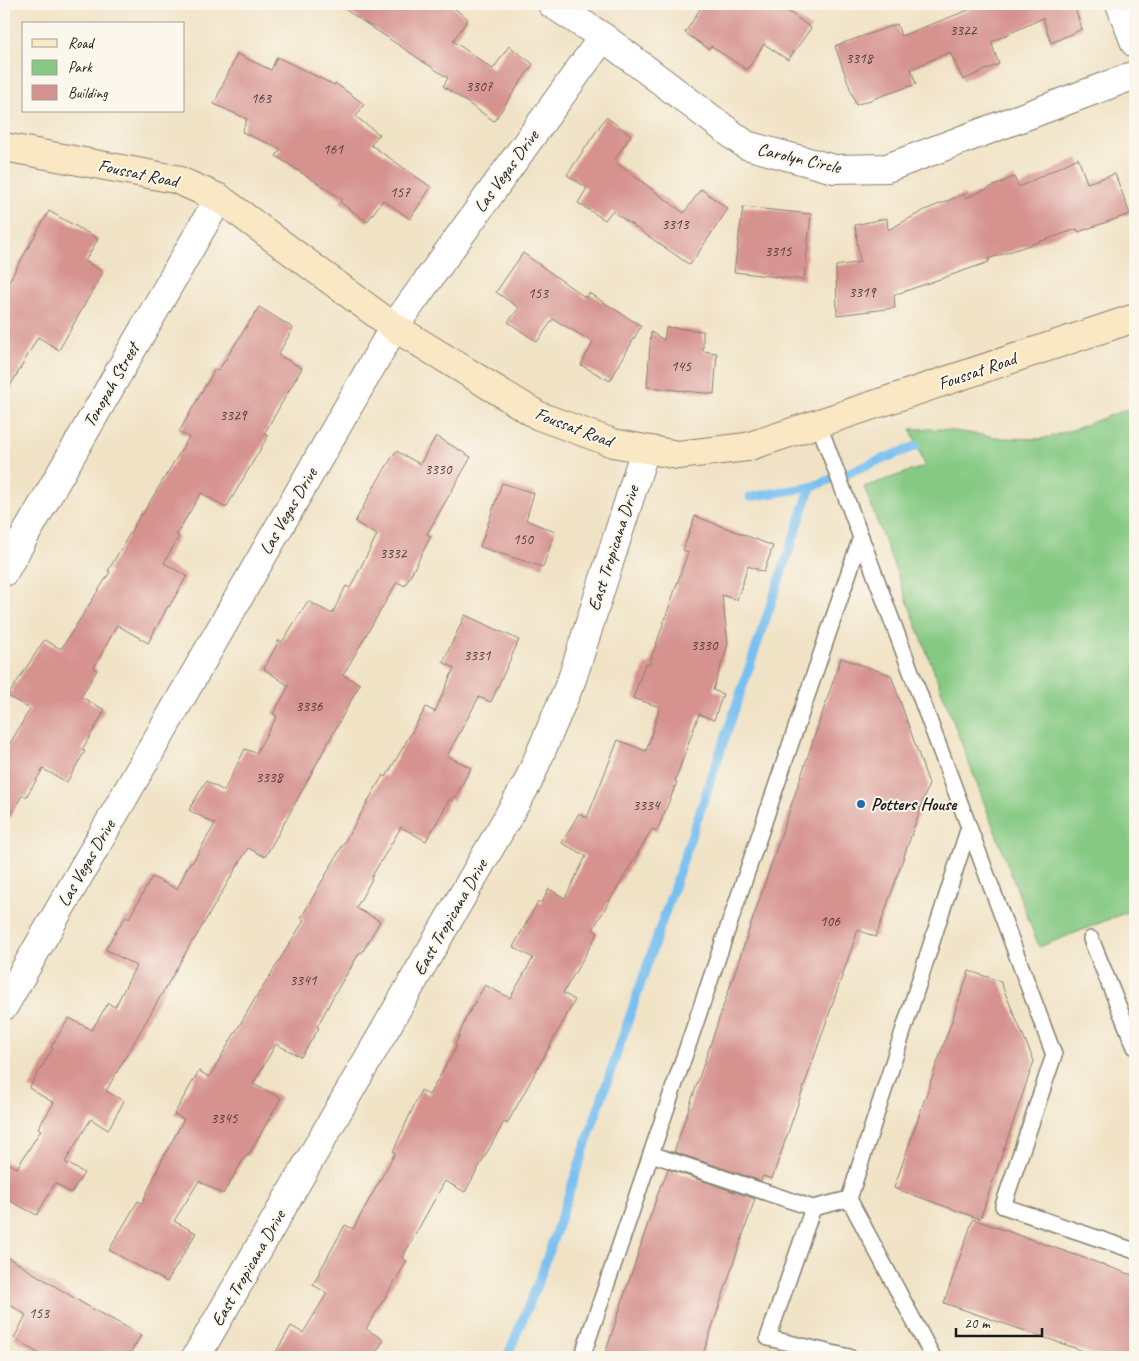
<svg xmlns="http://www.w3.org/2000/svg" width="1139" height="1361" font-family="Caveat,sans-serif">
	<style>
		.green { fill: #85c983; stroke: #507250 }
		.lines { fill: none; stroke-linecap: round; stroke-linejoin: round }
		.stream { stroke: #78c0f1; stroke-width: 9 }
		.building { fill: #d6928f }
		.service-casing { stroke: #867f70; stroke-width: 18 }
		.minor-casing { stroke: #867f70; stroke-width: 30 }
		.secondary-casing { stroke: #867f70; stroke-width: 30 }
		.service { stroke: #fff; stroke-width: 15 }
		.minor { stroke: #fff; stroke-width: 28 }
		.secondary { stroke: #fae7c3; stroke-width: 28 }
		.poi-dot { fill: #1f6fb2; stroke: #fbf7ec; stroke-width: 2 }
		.labels { text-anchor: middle; stroke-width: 4; stroke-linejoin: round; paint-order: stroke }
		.number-label { font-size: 15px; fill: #4a3a39 }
		.street-label { font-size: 18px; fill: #1c1c1c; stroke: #fbf7ec }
		.poi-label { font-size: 18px; font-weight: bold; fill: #1c1c1c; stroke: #fbf7ec; text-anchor: start }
	</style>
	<rect width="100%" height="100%" fill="#fbf7ec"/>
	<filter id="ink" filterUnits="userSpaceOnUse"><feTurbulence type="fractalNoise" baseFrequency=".02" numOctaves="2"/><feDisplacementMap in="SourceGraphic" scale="10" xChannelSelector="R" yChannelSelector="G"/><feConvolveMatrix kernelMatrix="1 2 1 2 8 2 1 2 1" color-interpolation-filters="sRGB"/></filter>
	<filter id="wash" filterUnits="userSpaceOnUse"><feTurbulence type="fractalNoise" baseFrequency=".0096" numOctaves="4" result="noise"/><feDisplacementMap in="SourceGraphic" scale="20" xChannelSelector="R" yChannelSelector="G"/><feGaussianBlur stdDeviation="1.12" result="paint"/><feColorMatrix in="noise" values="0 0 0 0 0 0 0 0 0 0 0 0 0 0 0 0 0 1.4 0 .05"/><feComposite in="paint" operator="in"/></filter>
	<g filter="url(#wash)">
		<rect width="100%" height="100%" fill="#f0e2c5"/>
		<polygon class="green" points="1135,406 1135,909 1039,947 864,487 925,466 911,429 940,429 1003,438 1042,439 1075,429"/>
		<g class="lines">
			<g class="stream">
				<polyline points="750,497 811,487 916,446"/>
				<polyline points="507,1357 540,1278 811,487"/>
			</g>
		</g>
		<g id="blocks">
			<g class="building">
				<polygon points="337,4 449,4 468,19 453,41 493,69 509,46 533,64 494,121 443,86 448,78"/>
				<polygon points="703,4 778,4 811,28 788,60 764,44 747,70 711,46 709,49 685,33"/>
				<polygon points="984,4 1076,4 1074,5 1082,29 1051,43 1043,18 991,42 999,64 963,80 950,52 911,69 916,84 856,105 835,46 897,24 901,36"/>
				<polygon points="237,54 271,70 277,57 334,85 335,83 364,104 356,117 379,134 371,145 431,187 410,219 383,200 367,222 340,202 342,199 276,156 281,149 242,132 247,119 214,104"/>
				<polygon points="606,117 631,135 614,161 684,213 701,189 728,209 690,265 612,211 605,220 578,203 587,188 567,175"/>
				<polygon points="1078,158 1087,183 1115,174 1130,214 1078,232 1077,229 988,259 989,262 894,295 895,308 837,315 836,266 860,262 855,225 887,218 888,230 925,210 964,194 966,198 1014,177 1019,187"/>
				<polygon points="743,207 811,214 804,280 734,272"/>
				<polygon points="49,211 98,239 85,261 103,272 59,350 38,337 4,397 4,290"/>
				<polygon points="523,253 586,298 589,293 641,326 610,381 581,365 593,342 553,319 537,342 508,322 519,308 496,292"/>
				<polygon points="259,307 293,328 278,355 302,368 264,434 268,436 226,508 201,493 176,535 179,536 164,563 187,576 169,607 168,606 148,643 117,625 94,668 97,670 81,697 105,710 82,750 85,751 67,782 43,769 26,797 22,795 4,829 4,754 30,709 8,696 44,640 61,649 110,572 108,571 141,514 142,515 189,437 179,432 215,369 218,371"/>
				<polygon points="666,327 703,331 703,351 717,353 714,394 647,387 651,332 664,340"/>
				<polygon points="436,436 471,457 427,534 431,536 405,586 397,582 343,675 360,684 281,829 265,857 248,848 194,940 193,940 106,1091 124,1101 108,1130 91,1119 65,1162 84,1173 71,1193 55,1183 37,1215 4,1198 4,1161 17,1168 41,1130 38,1128 54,1103 29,1088 53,1048 51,1047 69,1018 92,1030 108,1003 115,1007 136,966 105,949 126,916 129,918 152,877 177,889 190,862 192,863 215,824 189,810 206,781 224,791 245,749 256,753 277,716 273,714 289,686 264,669 279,640 282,642 308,601 332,614 346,586 350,588 377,535 355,522 378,480 396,451 420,464"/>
				<polygon points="502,483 534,493 526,520 555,532 543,567 480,547"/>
				<polygon points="695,516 773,546 764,572 748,566 737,600 722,595 728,644 713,690 723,694 714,720 699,714 675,781 677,782 657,831 652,829 593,929 598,933 563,993 575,1000 507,1124 504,1122 465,1192 445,1181 402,1258 407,1261 366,1329 384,1340 373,1357 273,1357 291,1326 303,1333 327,1293 313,1285 322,1267 345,1225 353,1229 395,1153 393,1152 421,1090 429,1095 457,1046 455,1045 467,1016 485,985 510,998 533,958 513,947 538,902 542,902 549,889 565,898 586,856 562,843 579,813 587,818 618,740 646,751 660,707 633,698 645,664 649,665 688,552 683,550"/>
				<polygon points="465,615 519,640 491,702 479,697 447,756 471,768 453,801 450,799 426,841 401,827 371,878 372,879 356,908 380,921 362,953 360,952 334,995 317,1027 319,1028 301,1057 276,1044 253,1084 281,1098 248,1156 246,1155 223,1194 199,1181 174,1221 196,1233 167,1282 109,1250 138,1201 142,1203 162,1160 184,1119 174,1114 199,1071 209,1077 259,992 260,992 304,920 301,918 383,775 386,777 426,707 435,712 454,668 443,662"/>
				<polygon points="841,658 891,675 929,784 876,937 858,930 772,1179 763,1176 761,1181 674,1152"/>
				<polygon points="969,971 1000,981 1034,1061 980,1219 894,1188"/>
				<polygon points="668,1169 755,1199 702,1357 604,1357 661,1184 662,1185"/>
				<polygon points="973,1219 1135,1276 1135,1357 1101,1357 944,1303"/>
				<polygon points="4,1255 84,1304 141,1335 128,1357 44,1357 14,1338 26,1315 4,1301"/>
			</g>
		</g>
	</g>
	<g filter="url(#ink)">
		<use href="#blocks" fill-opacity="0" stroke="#867f70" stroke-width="1"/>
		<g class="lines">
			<defs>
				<g id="service">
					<polyline points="819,425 1054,1055 1003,1206 1135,1251"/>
					<polyline points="1091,939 1135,1047"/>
					<polyline points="813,1208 651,1154 861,537"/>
					<polyline points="582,1357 651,1154"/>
					<polyline points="849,1357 768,1338 813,1208 849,1199"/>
					<polyline points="933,1357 849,1199 969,827"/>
				</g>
				<g id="minor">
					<polyline points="552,4 603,37 746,145 834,169 887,168 1135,75"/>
					<polyline points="1120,4 1135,43"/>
					<polyline points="4,572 219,198"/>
					<polyline points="4,1006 394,327 603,37"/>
					<polyline points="196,1357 528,782 572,679 645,450"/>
				</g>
				<polyline id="secondary" points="4,147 175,179 219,198 394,327 539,416 613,443 678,455 747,447 1135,318"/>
			</defs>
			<use href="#service" class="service-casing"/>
			<use href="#minor" class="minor-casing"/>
			<use href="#secondary" class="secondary-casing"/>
			<use href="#service" class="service"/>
			<use href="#minor" class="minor"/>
			<use href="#secondary" class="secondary"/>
		</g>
	</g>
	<circle class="poi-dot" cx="861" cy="804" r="5"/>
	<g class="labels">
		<g class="number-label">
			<text x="963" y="35">3322</text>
			<text x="859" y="63">3318</text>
			<text x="479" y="91">3307</text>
			<text x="261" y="103">163</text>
			<text x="333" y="154">161</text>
			<text x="400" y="197">157</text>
			<text x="675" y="229">3313</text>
			<text x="778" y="256">3315</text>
			<text x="862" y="297">3319</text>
			<text x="538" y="298">153</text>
			<text x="681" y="371">145</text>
			<text x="233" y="420">3329</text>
			<text x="438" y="474">3330</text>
			<text x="523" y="544">150</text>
			<text x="393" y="558">3332</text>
			<text x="704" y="650">3330</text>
			<text x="477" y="660">3331</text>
			<text x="309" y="711">3336</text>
			<text x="269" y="782">3338</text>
			<text x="646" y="810">3334</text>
			<text x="830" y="926">106</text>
			<text x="303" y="985">3341</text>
			<text x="224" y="1123">3345</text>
			<text x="39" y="1318">153</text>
		</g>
		<g class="street-label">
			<text transform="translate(799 158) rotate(13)" y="6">Carolyn Circle</text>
			<text transform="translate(506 171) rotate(-54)" y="6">Las Vegas Drive</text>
			<text transform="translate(138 173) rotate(12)" y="6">Foussat Road</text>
			<text transform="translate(977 371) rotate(-19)" y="6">Foussat Road</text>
			<text transform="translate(111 385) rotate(-60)" y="6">Tonopah Street</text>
			<text transform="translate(574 427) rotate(21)" y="6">Foussat Road</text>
			<text transform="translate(288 511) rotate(-60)" y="6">Las Vegas Drive</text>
			<text transform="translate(613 548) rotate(-72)" y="6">East Tropicana Drive</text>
			<text transform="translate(86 863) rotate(-60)" y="6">Las Vegas Drive</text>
			<text transform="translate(450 917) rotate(-60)" y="6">East Tropicana Drive</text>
			<text transform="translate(248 1268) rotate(-60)" y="6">East Tropicana Drive</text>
		</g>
		<g class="poi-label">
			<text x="871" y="810">Potters House</text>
		</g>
	</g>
	<rect width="1139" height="1361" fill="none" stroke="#fbf7ec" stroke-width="20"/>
	<rect x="22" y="22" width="162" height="90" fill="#fbf7ec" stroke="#a29f99"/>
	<rect x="32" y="39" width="25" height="8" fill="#fae7c3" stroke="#a29f99"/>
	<text x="68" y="48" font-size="15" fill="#1c1c1c">Road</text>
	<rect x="32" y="60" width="25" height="15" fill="#85c983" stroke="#a29f99"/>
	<text x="68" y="72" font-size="15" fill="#1c1c1c">Park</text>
	<rect x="32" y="85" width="25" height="15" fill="#d6928f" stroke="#a29f99"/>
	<text x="68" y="98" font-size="15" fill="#1c1c1c">Building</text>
	<path d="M956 1328v8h86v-8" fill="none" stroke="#1c1c1c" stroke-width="2.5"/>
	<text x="964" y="1328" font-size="15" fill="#1c1c1c" stroke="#fbf7ec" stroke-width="4" paint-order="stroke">20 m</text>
</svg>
